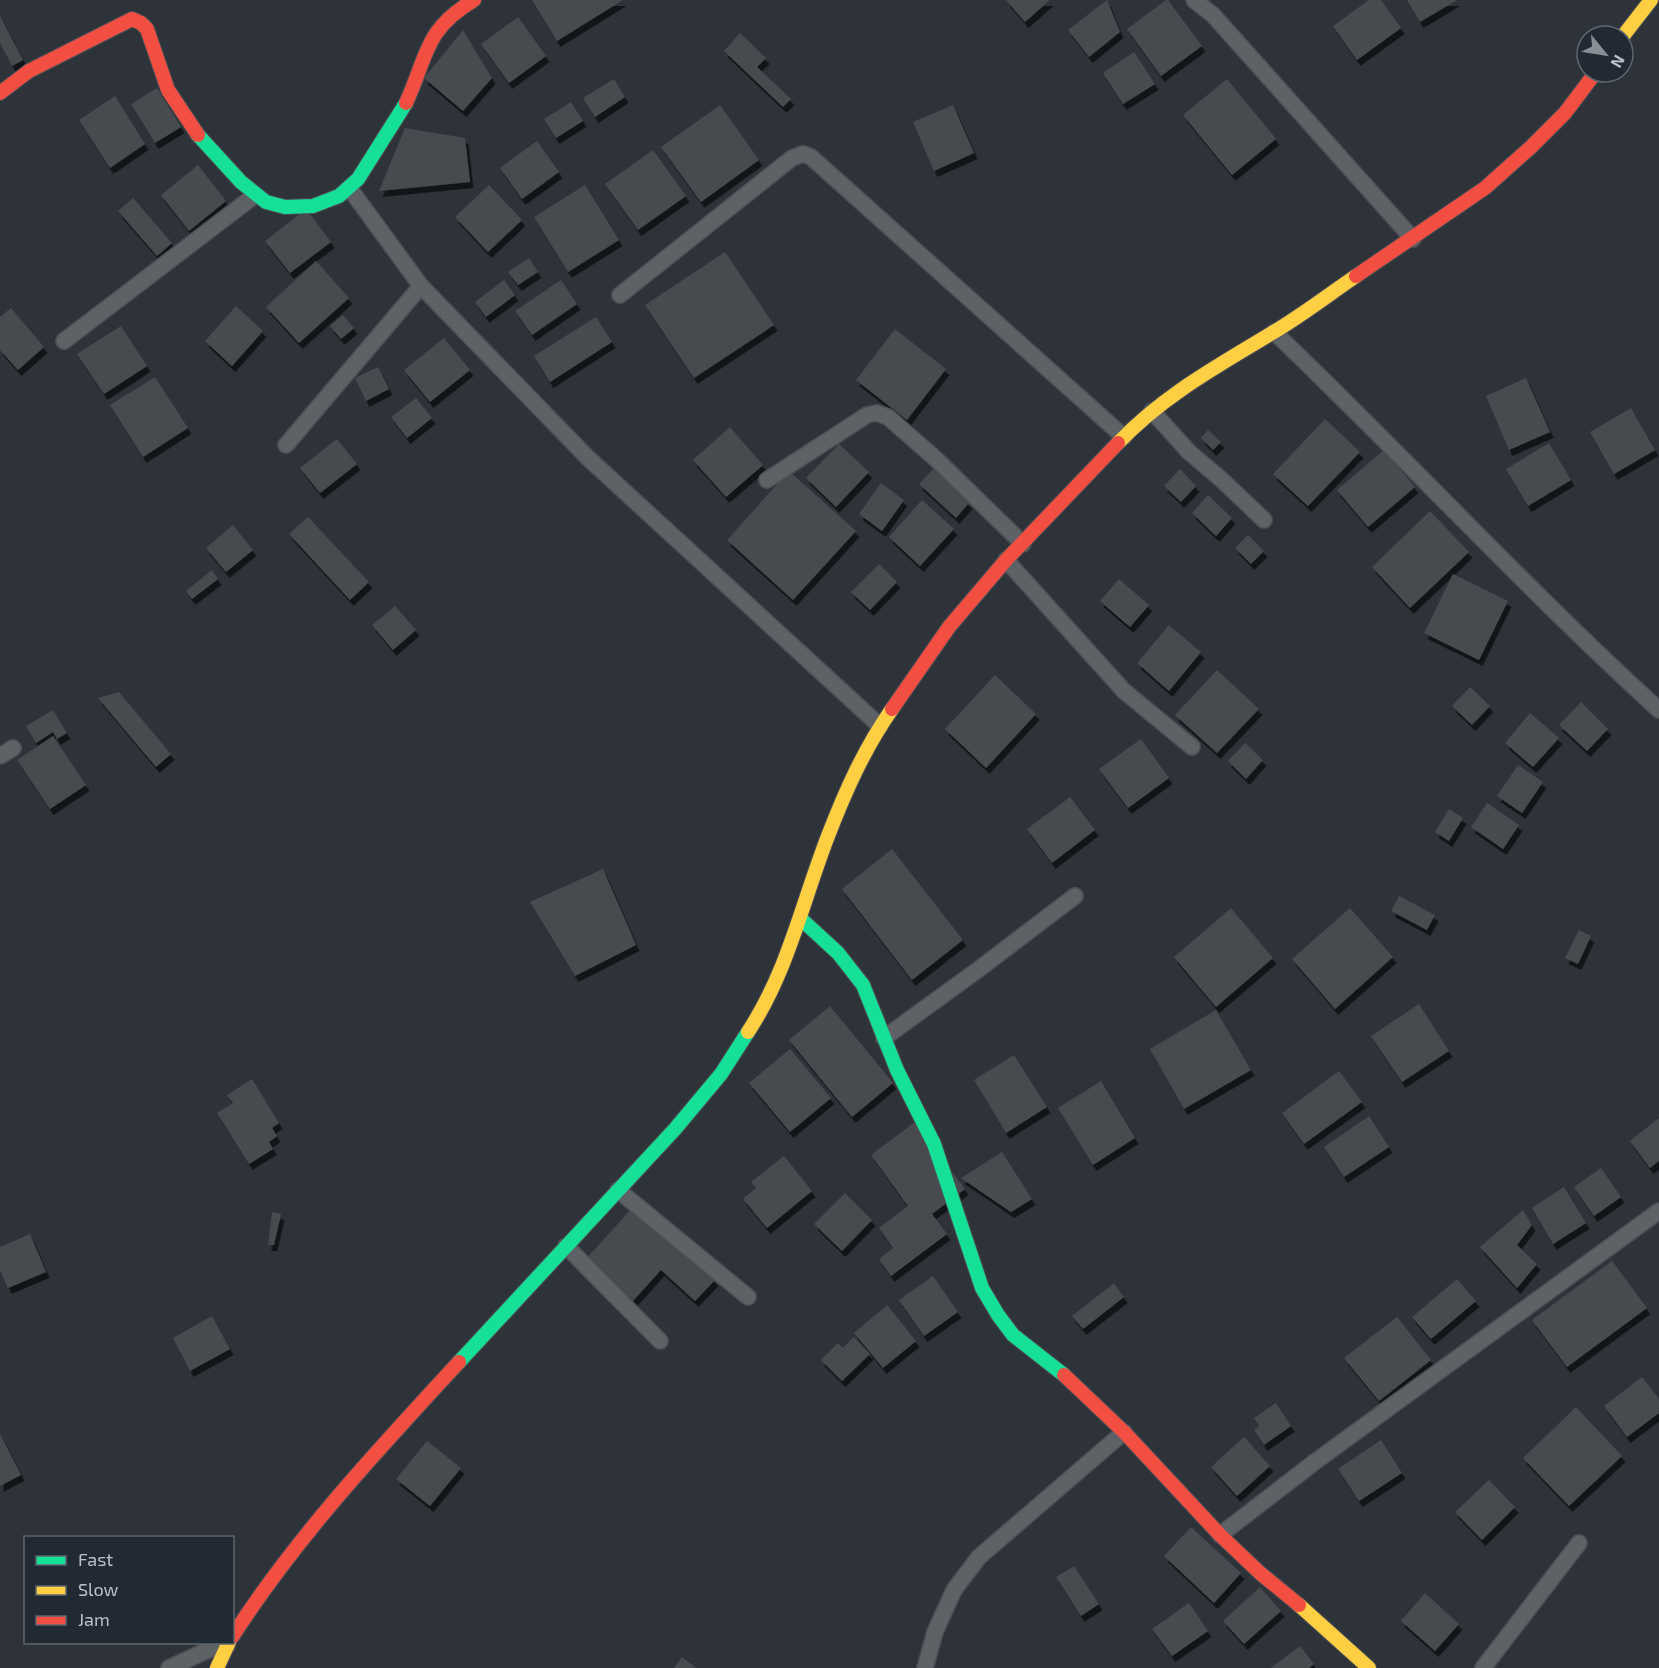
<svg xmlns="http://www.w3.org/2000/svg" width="1659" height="1668" font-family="'Exo 2',sans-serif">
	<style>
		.building { fill: #464b50; filter: url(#shadow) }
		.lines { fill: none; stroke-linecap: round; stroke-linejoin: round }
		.street-casing { stroke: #4c4f54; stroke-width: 18 }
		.fast-casing { stroke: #4c4f54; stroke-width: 16 }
		.slow-casing { stroke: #4c4f54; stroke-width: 16 }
		.jam-casing { stroke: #4c4f54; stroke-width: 16 }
		.street { stroke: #5e6267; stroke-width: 15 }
		.fast { stroke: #16e098; stroke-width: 14 }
		.slow { stroke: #ffcf43; stroke-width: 14 }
		.jam { stroke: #f24e42; stroke-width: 14 }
	</style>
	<defs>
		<filter id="shadow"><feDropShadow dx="3.5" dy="6" stdDeviation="0" flood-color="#0009"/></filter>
	</defs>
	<rect width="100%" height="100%" fill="#2e3339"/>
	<g class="building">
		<polygon points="532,0 623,0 557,41"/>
		<polygon points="1006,0 1050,0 1025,22"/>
		<polygon points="1107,0 1120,32 1089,57 1068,30"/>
		<polygon points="1166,0 1168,0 1202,46 1161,76 1127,29"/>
		<polygon points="1369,0 1381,0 1401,28 1357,60 1333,26"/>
		<polygon points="1407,0 1457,0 1420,22"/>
		<polygon points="0,16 23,60 12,66 0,43"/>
		<polygon points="518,17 546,56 509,83 481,44"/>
		<polygon points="463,30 492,78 463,111 424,78"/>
		<polygon points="740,33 766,58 757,67 791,99 783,107 724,51"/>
		<polygon points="1134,52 1155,84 1123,104 1103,73"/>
		<polygon points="614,79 625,97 595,117 583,98"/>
		<polygon points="1227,79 1276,139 1232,175 1183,115"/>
		<polygon points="157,88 181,127 155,143 131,104"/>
		<polygon points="115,96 145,144 110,168 79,120"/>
		<polygon points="571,102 583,121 556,138 544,119"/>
		<polygon points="720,105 759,160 701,202 661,147"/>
		<polygon points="953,105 974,153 934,171 913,122"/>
		<polygon points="405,128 465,138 470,182 379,191"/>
		<polygon points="537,141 559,172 522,199 500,168"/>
		<polygon points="653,150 686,196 638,230 605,184"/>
		<polygon points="198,165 226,201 189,231 161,195"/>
		<polygon points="489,185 522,220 488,252 455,217"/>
		<polygon points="585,185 619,240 568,272 534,217"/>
		<polygon points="133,198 172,243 157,256 118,211"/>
		<polygon points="306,209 331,242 290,273 265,241"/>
		<polygon points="725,252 774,325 694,378 645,305"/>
		<polygon points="529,258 538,272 518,285 508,272"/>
		<polygon points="316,261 349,298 299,343 266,307"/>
		<polygon points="504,280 515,295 486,317 475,302"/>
		<polygon points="561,280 577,304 532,335 515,311"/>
		<polygon points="236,306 263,331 232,366 205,341"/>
		<polygon points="11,308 44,347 18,370 0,350 0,317"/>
		<polygon points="343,315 354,328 341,339 330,326"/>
		<polygon points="596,317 612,342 550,382 534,356"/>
		<polygon points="121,326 147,366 104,394 77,354"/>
		<polygon points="895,329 946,369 907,420 856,380"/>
		<polygon points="444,338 470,370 430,402 404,370"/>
		<polygon points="378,367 389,389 366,401 355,378"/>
		<polygon points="155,377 188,428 143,457 110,405"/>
		<polygon points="1526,378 1550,432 1509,450 1486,396"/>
		<polygon points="416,398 432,418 407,438 391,417"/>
		<polygon points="1631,408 1655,450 1614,474 1590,432"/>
		<polygon points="1325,419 1360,452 1308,506 1273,474"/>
		<polygon points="730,427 763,465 726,497 693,460"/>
		<polygon points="1208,430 1221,442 1213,450 1201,438"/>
		<polygon points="337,439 357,464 320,493 300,468"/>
		<polygon points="1549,443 1571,480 1528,506 1506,469"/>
		<polygon points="839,444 869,472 836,507 806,478"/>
		<polygon points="1384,450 1415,487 1368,527 1337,490"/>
		<polygon points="933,469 969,503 956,518 919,484"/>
		<polygon points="1180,469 1196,486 1181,502 1164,486"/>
		<polygon points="789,471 856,531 793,600 727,540"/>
		<polygon points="881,483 904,500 882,531 859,514"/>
		<polygon points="1208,495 1232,518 1216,536 1192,513"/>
		<polygon points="922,500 954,529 920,566 889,537"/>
		<polygon points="1430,511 1469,552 1410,608 1372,567"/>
		<polygon points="308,517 369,582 350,600 289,534"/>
		<polygon points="233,525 253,550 226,572 206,548"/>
		<polygon points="1248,535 1264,551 1251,564 1235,548"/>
		<polygon points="879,564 897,582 870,610 851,592"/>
		<polygon points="212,570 218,579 192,599 186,591"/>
		<polygon points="1453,574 1508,601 1479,660 1424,633"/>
		<polygon points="1119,579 1149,605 1130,627 1100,601"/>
		<polygon points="395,606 416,630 393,650 372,625"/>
		<polygon points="1169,625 1201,652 1169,691 1137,663"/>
		<polygon points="1217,670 1259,709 1217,753 1175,715"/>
		<polygon points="995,675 1036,714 986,768 945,729"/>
		<polygon points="1470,687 1490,706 1472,725 1452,706"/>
		<polygon points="119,692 171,754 156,767 98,698"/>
		<polygon points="1581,702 1608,729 1587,751 1559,725"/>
		<polygon points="53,710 67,733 57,739 53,732 36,743 26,726"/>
		<polygon points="1530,713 1559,738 1533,767 1505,743"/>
		<polygon points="53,736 86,785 50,809 17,760"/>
		<polygon points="1141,739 1169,778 1128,808 1099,769"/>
		<polygon points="1245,743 1263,760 1246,779 1228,761"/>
		<polygon points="1518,765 1543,782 1522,813 1497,796"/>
		<polygon points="1070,797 1095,830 1052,863 1027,829"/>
		<polygon points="1487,803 1519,825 1503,849 1471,827"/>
		<polygon points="1449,809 1463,818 1449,841 1435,832"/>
		<polygon points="892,849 963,940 912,980 842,889"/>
		<polygon points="603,869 636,945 575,976 530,902"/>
		<polygon points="1399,896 1435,915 1427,930 1391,911"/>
		<polygon points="1231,908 1273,958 1216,1007 1174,957"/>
		<polygon points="1350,908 1393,957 1335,1009 1292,959"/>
		<polygon points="1579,930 1591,936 1578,964 1565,958"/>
		<polygon points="1419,1004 1449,1051 1402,1082 1371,1036"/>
		<polygon points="830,1006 893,1083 852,1117 789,1040"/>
		<polygon points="1216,1010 1251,1070 1184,1109 1150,1049"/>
		<polygon points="790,1049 831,1098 790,1132 749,1083"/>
		<polygon points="1014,1055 1047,1107 1006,1133 974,1080"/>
		<polygon points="1339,1071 1362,1102 1304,1144 1282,1113"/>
		<polygon points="252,1079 279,1123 272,1128 277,1136 269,1142 273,1149 249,1164 217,1113 233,1103 227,1095"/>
		<polygon points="1101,1081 1135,1138 1093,1165 1058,1108"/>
		<polygon points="1369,1116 1389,1147 1344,1177 1324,1147"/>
		<polygon points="1659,1118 1659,1161 1650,1168 1630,1141"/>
		<polygon points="915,1122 965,1189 932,1214 947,1234 891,1276 879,1259 893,1248 879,1228 908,1206 871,1155"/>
		<polygon points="1002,1152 1032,1199 1011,1212 961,1178"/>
		<polygon points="784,1156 812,1191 767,1228 743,1199 756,1188 751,1182"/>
		<polygon points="1601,1168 1621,1197 1594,1216 1574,1187"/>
		<polygon points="1564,1187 1586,1223 1553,1244 1532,1208"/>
		<polygon points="845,1193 872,1220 842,1251 814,1224"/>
		<polygon points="633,1207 715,1280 695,1301 661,1270 633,1301 586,1259"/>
		<polygon points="1523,1210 1532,1225 1517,1245 1537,1264 1517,1288 1480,1247"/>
		<polygon points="272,1212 281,1214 274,1245 268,1245"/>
		<polygon points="30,1234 46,1272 8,1288 0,1270 0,1247"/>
		<polygon points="1612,1261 1647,1308 1567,1367 1532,1320"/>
		<polygon points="933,1276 958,1312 924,1336 899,1300"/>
		<polygon points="1457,1279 1476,1301 1431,1339 1412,1317"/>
		<polygon points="1114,1283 1124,1297 1083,1329 1072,1316"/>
		<polygon points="887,1305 916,1341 883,1368 854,1333"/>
		<polygon points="212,1316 230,1349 190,1371 173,1338"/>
		<polygon points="1397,1317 1431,1360 1379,1401 1344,1358"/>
		<polygon points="854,1337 870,1354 842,1381 821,1360 838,1343 843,1348"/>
		<polygon points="1642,1377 1659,1399 1659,1413 1627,1437 1604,1406"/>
		<polygon points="1276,1403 1291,1426 1264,1445 1254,1430 1259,1426 1254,1418"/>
		<polygon points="1576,1407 1622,1456 1569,1506 1523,1458"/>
		<polygon points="0,1434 21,1475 0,1486"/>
		<polygon points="1244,1437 1270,1466 1237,1496 1211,1467"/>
		<polygon points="1381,1440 1402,1473 1359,1501 1338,1469"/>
		<polygon points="427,1441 461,1468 430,1506 396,1479"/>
		<polygon points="1489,1480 1515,1507 1482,1540 1455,1512"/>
		<polygon points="1191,1527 1241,1573 1214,1603 1164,1556"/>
		<polygon points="1074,1566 1099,1604 1081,1616 1056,1577"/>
		<polygon points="1260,1587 1281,1611 1244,1644 1223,1621"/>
		<polygon points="1425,1593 1459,1624 1435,1651 1401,1621"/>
		<polygon points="1189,1603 1208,1631 1172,1656 1152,1629"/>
		<polygon points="1300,1646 1314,1664 1309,1668 1271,1668"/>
		<polygon points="682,1657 696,1668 674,1668"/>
	</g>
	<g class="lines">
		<defs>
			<g id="street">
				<polyline points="1194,0 1213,15 1413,239"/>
				<polyline points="421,286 588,458 880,726"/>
				<polyline points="620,295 792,158 803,154 811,157 1124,437"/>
				<path d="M 1274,332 C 1404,456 1526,589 1659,710"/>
				<polyline points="64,341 254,196"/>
				<polyline points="1152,411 1189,452 1222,480 1264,520"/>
				<polyline points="286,445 421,286 350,189"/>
				<polyline points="767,480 867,415 877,413 888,417 937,460 1023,544"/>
				<polyline points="1006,560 1124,691 1192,747"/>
				<polyline points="0,756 13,748"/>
				<polyline points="884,1038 979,969 1075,896"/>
				<polyline points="618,1190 748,1297"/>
				<polyline points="566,1246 660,1341"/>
				<polyline points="1220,1535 1312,1464 1659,1211"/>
				<polyline points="169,1668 208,1650 227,1646"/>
				<polyline points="925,1668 935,1632 954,1590 979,1557 1124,1432"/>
				<polyline points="1483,1668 1579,1543"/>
			</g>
			<g id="fast">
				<polyline points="198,135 241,182 266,202 285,207 313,206 339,196 358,179 406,103"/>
				<polyline points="801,919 838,953 863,985 897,1070 934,1144 982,1288 998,1315 1013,1335 1064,1375"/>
				<polyline points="459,1362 675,1129 721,1074 748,1032"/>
			</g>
			<g id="slow">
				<polyline points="1623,36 1651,0"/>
				<path d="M 1118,443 C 1164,395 1216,367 1272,333 C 1301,316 1328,295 1356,276"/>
				<path d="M 748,1032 C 788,971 802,903 828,836 C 845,792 864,749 892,709"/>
				<polyline points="1299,1605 1369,1668"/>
				<polyline points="217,1668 229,1642"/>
			</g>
			<g id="jam">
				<polyline points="0,93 29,71 132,19 141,23 147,29 168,90 198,135"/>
				<path d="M 406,103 C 428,55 424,30 474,0"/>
				<polyline points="1356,276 1485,188 1531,147 1565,113 1596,72"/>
				<polyline points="892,709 949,627 1006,560 1118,443"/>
				<polyline points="1064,1375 1124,1432 1220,1535 1260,1573 1299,1605"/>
				<path d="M 232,1637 C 297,1536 378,1450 459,1362"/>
			</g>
		</defs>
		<use href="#street" class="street-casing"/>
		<use href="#fast" class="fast-casing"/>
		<use href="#slow" class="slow-casing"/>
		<use href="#jam" class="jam-casing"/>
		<use href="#street" class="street"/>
		<use href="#fast" class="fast"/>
		<use href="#slow" class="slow"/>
		<use href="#jam" class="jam"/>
	</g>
	<rect x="24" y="1536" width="210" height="108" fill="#212a33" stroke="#5e666f" stroke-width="1.5"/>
	<rect x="36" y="1556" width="30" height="9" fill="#16e098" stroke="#5e666f" stroke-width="1.5"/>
	<text x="78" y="1566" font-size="18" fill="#b9c0c9">Fast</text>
	<rect x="36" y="1586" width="30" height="9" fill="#ffcf43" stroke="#5e666f" stroke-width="1.5"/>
	<text x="78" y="1596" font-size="18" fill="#b9c0c9">Slow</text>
	<rect x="36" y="1616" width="30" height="9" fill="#f24e42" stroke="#5e666f" stroke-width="1.5"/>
	<text x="78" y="1626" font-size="18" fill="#b9c0c9">Jam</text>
	<g transform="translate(1605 54) rotate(120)"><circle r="28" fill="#212a33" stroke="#5e666f" stroke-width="1.5"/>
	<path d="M0-4.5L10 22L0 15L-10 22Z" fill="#888f97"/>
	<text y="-9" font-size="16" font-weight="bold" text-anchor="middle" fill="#b9c0c9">N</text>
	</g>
</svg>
